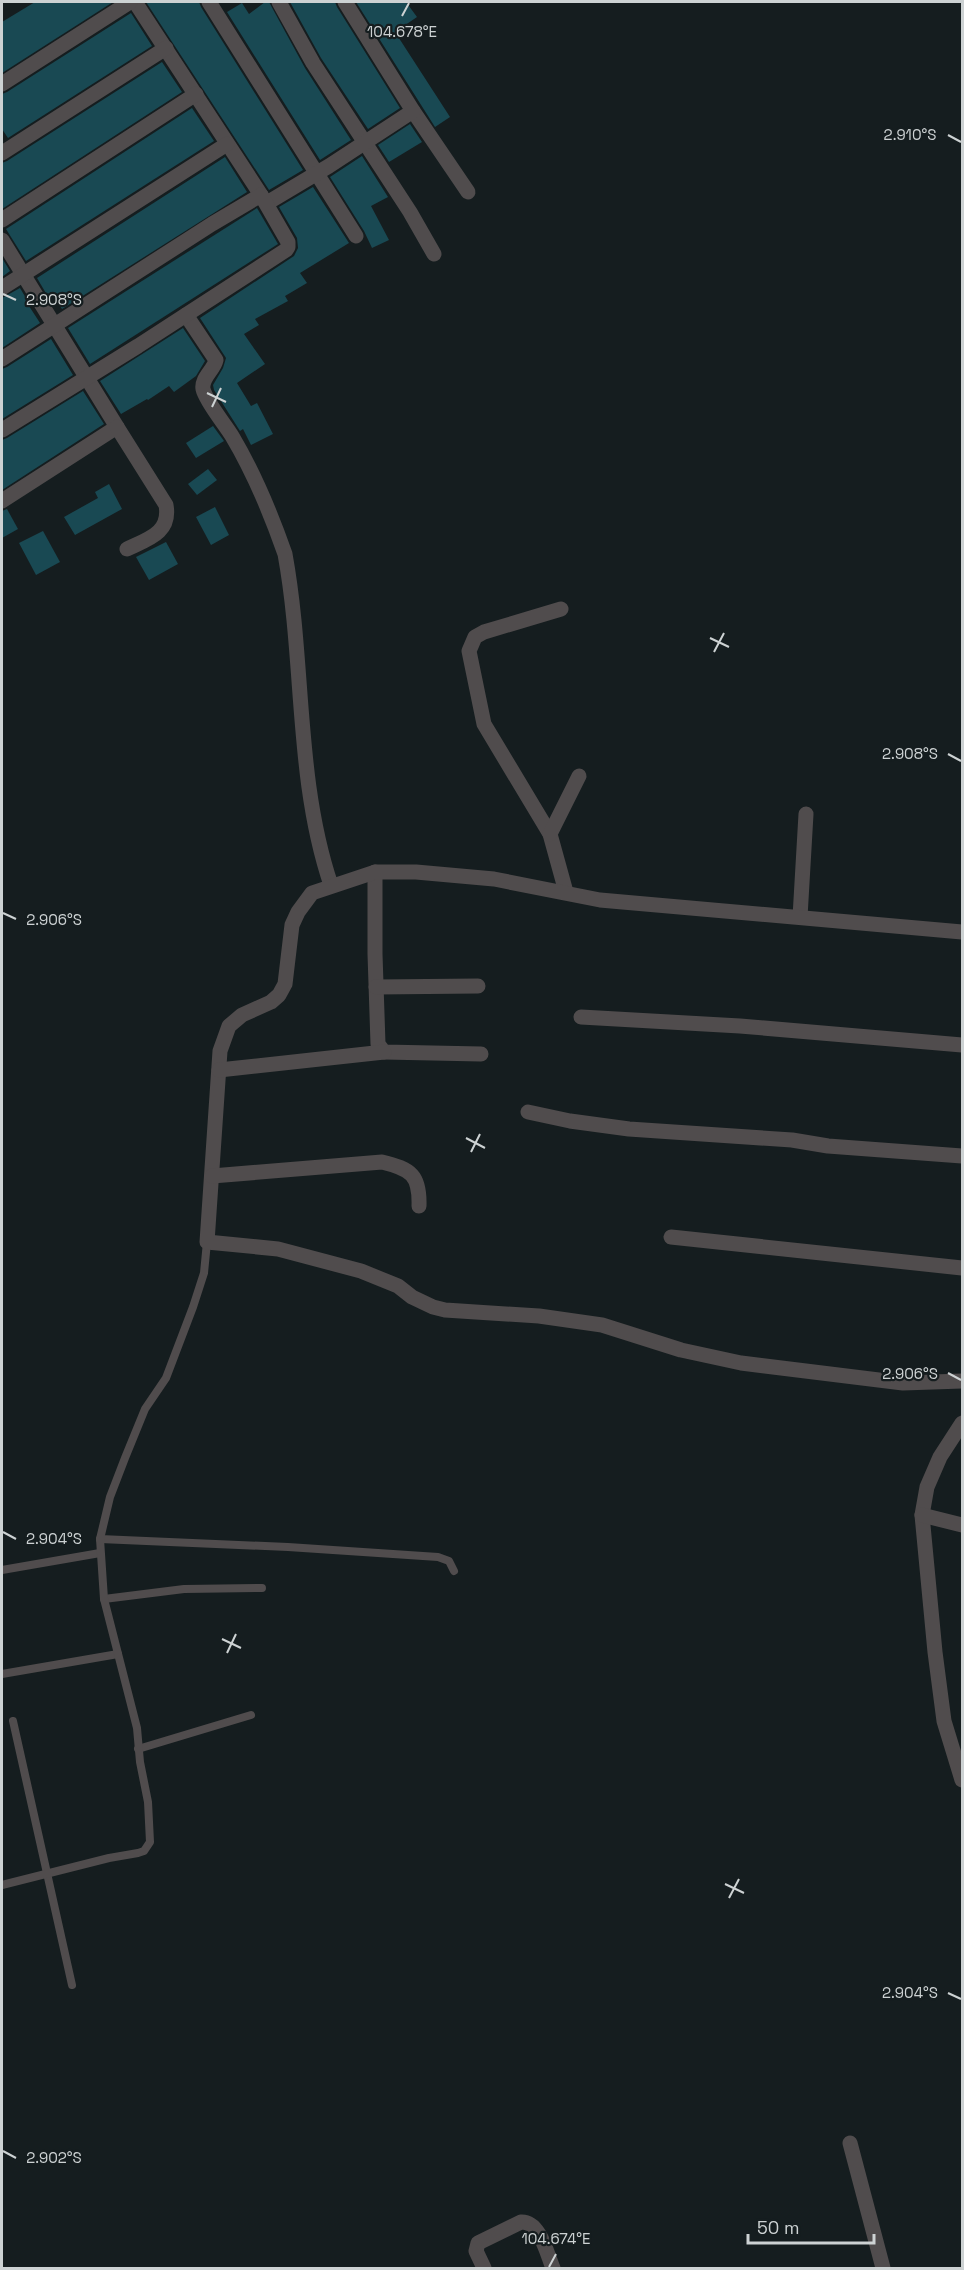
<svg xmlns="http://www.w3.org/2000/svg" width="964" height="2270" font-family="'Space Grotesk',sans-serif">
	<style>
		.building { fill: #194953 }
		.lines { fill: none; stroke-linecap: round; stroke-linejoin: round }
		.lane { stroke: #504c4d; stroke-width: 8 }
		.street { stroke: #504c4d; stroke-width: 15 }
		.ticks { fill: none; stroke: #cdd2d3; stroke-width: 2 }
		.ticks-label { font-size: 15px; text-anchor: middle; fill: #cdd2d3; stroke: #151d1f; stroke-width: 4.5; stroke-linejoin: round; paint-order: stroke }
	</style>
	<rect width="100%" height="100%" fill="#151d1f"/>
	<g class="building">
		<polygon points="35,2 113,2 2,73 2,22"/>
		<polygon points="146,2 199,2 201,7 303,170 269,190"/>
		<polygon points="265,2 269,2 305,68 351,140 320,160 227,12 242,3 249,14"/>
		<polygon points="290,2 335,2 337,7 400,108 368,129 321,58"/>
		<polygon points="356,2 406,2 417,17 395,32 450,117 435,127"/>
		<polygon points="131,13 152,46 8,138 2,129 2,94 7,92"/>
		<polygon points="162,62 182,92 2,209 2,163 7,161"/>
		<polygon points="192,108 214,141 26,261 6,229"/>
		<polygon points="410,124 422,142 389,162 378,145"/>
		<polygon points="362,156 388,197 371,206 389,240 372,248 364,231 330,177"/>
		<polygon points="225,157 247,192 62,309 51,292 47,295 37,278"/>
		<polygon points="313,187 349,243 300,273 307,283 285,296 288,301 255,319 259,325 244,334 265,364 237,383 251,406 257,403 273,434 251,445 243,429 240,431 214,390 213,385 223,368 226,358 200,318 294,256 298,248 297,238 279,207"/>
		<polygon points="257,208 278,244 90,364 68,328"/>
		<polygon points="2,258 10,271 2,277"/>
		<polygon points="20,288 30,305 29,306 40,323 2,348 2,298"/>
		<polygon points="183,328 205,361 196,376 174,392 169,386 148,400 147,399 121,414 100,381"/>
		<polygon points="51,339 73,375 2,419 2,369 7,367"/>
		<polygon points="83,391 104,424 2,490 2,440 7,438"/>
		<polygon points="213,426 224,441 196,458 186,443"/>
		<polygon points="208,469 217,480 197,495 188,484"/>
		<polygon points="109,484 122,509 75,535 64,517 98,498 95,492"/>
		<polygon points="215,507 229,535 211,545 196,517"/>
		<polygon points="7,509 18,529 2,538 2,511"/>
		<polygon points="43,531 60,562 36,575 19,543"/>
		<polygon points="166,542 178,564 149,580 136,557"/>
	</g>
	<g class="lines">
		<g class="lane">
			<polyline points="100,1539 288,1547 438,1557 449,1561 454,1571"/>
			<polyline points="2,1570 100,1553"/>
			<polyline points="104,1599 184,1589 262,1588"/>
			<polyline points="2,1674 118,1654"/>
			<polyline points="13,1721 72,1985"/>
			<polyline points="138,1749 251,1715"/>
			<polyline points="2,1885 109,1858 138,1853 144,1851 150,1842 148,1802 140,1762 137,1728 104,1599 100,1539 110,1497 125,1458 145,1409 166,1378 193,1307 204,1273 207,1242"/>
		</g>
		<g class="street">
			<polyline points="135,2 261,195"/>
			<polyline points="209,2 356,236"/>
			<polyline points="279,2 313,63 410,212 434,254"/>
			<polyline points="2,84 130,2"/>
			<polyline points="413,111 468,192"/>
			<polyline points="2,153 166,48"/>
			<polyline points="267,203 329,166 413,111 345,2"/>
			<polyline points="2,220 196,94"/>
			<polyline points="2,240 117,427 2,501"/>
			<polyline points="2,288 227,144"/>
			<path d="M 186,315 L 216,360 C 214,370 201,378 203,389 C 206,402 225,424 232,436 C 254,473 271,514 285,554 C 305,664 295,778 331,885"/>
			<polyline points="2,359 212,224 261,195 288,242 288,247 286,250 138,346 2,430"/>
			<path d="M 117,427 L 166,505 C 171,533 148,539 127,549"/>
			<polyline points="561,609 484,632 475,637 469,651 484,724 550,834 566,892"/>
			<polyline points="550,834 579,776"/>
			<polyline points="375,872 375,954 378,1044 384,1052 481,1054"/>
			<polyline points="800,917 806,814"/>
			<polyline points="962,932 600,900 494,879 416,872 375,872 312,893 298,912 292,925 285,984 279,995 271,1002 242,1015 229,1026 220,1051 207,1242 278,1249 361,1271 398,1286 412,1297 433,1307 445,1310 539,1316 602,1325 681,1350 741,1363 903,1383 962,1381"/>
			<polyline points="376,987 478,986"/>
			<polyline points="581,1017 740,1026 962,1045"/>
			<polyline points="219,1070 384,1052"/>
			<polyline points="528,1112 570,1121 629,1129 792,1140 828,1146 962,1156"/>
			<path d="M 212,1176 L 382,1162 C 411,1169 420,1175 419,1206"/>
			<polyline points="671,1237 962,1268"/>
			<polyline points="962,1423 940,1457 927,1487 922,1515 935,1652 944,1721 962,1780"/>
			<polyline points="922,1515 962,1525"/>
			<polyline points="850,2143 883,2268"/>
			<path d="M 484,2268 L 476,2251 L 478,2243 L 521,2222 C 540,2221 547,2254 553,2268"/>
		</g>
	</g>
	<path class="ticks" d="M 402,16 L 409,3M 948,135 L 961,142M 3,294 L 16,300M 207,393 L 226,402M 212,407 L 221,388M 710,638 L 729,647M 714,652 L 724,633M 948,754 L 961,761M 3,913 L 16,919M 466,1138 L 485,1148M 471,1152 L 480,1134M 948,1373 L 961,1380M 3,1532 L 16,1539M 222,1639 L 241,1648M 227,1653 L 236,1634M 725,1884 L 744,1893M 729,1898 L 739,1879M 948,1993 L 961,1999M 3,2151 L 16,2158M 549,2267 L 556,2254"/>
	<g class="ticks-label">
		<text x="402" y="37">104.678°E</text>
		<text x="910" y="140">2.910°S</text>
		<text x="54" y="305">2.908°S</text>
		<text x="910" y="759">2.908°S</text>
		<text x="54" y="925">2.906°S</text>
		<text x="910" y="1379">2.906°S</text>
		<text x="54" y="1544">2.904°S</text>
		<text x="910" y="1998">2.904°S</text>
		<text x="54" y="2163">2.902°S</text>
		<text x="556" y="2244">104.674°E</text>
	</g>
	<rect width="964" height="2270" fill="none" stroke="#cdd2d3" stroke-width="6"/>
	<path d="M748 2234v9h126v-9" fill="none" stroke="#cdd2d3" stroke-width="3"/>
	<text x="757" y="2234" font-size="18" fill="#cdd2d3" stroke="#151d1f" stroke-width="4.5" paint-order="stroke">50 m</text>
</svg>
